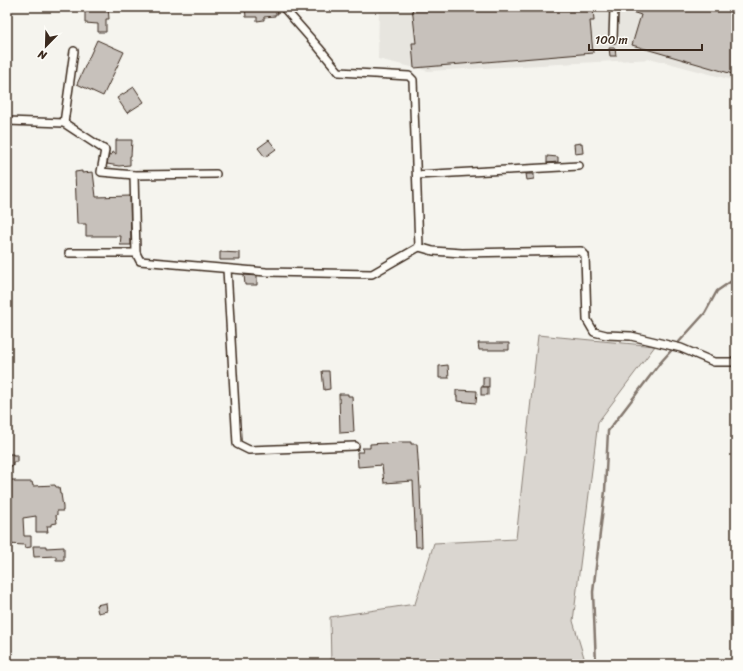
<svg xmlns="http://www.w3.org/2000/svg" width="743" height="671" font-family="Sriracha,sans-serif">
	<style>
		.built { fill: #e7e5df }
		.green { fill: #dad6d0; stroke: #8a8077 }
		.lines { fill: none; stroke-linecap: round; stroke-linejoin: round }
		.stream { stroke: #84786e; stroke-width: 2.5 }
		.building { fill: #c7c1bb; stroke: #3b2a1e }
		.minor-casing { stroke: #3b2a1e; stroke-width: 10 }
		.minor { stroke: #fdfcf7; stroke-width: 7 }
	</style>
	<rect width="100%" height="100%" fill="#f5f4ee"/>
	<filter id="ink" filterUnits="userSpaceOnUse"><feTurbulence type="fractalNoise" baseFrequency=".025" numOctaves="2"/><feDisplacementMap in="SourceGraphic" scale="8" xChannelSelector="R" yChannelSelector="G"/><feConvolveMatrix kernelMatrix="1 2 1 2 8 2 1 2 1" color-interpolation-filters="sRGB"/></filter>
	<g filter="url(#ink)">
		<polygon class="built" points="379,7 736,7 736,81 653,59 428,71 378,59"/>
		<polygon class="green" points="538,335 655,346 598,422 573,621 586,664 331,664 330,617 415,604 434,543 516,539"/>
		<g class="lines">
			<polyline class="stream" points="596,664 593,592 605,491 608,431 660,363 705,313 717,291 736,278"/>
		</g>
		<g class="building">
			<polygon points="85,7 108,7 109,19 106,19 106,32 98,32 98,24 85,23"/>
			<polygon points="245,7 277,7 278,14 275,14 275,16 264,17 264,20 257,21 257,17 246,17"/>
			<polygon points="412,7 452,7 452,9 478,7 593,7 594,21 590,21 593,53 414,68 412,43 416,43"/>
			<polygon points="633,7 736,7 736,75 632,45 641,15 632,12"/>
			<polygon points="97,40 124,52 103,96 77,84"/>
			<polygon points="609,48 615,48 616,56 610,56"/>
			<polygon points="134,87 144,102 127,113 117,98"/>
			<polygon points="116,140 132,140 131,156 130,156 130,165 119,166 107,164 109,154 111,155 112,152 116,154"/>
			<polygon points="269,140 276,149 265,157 258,148"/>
			<polygon points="582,143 583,153 575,154 574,144"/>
			<polygon points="547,156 558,157 558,162 547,163"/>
			<polygon points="82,171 82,173 93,172 96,197 130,196 131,245 120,245 121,236 86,236 86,224 77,224 75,172"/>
			<polygon points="526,174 534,174 534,179 527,180"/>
			<polygon points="220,252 240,253 240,260 220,260"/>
			<polygon points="244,275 257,276 257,285 245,285"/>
			<polygon points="478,343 509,343 509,350 479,350"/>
			<polygon points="448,365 449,378 439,378 439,366"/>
			<polygon points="322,371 329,371 330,389 324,390"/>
			<rect x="483" y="377" width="6" height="10"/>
			<rect x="481" y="387" width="7" height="8"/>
			<polygon points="456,390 477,391 476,403 457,401 457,396 456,396"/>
			<polygon points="339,394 348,394 348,396 352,396 354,432 340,433"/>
			<polygon points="400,442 411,442 411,444 417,444 420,488 422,547 416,547 413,481 384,483 382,465 358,467 357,452 363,452 362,448 370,448 370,444 386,443 386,444"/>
			<polygon points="7,454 13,454 13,455 17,455 17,462 13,462 13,466 7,466"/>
			<polygon points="7,480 15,480 15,482 32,482 33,486 55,485 56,487 59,487 60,494 61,494 63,507 63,511 57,511 57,515 56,515 57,523 51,524 51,526 47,526 48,532 36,532 36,516 23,518 24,536 31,536 31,547 25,548 25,545 7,544"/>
			<polygon points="33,546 46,546 46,548 64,547 64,560 56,560 56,556 34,557"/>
			<polygon points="106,603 107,611 98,613 96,605"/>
		</g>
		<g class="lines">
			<defs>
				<g id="minor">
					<polyline points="283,7 319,48 339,72 409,76 413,80 419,247 433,251 462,253 581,251 585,255 587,320 594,332 606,335 631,336 681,348 714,362 736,362"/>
					<polyline points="613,39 614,7"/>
					<polyline points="7,121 64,123 105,150 101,172 134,175 216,174"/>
					<polyline points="64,123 74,51"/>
					<polyline points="134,175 136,253"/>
					<polyline points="417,175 579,166"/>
					<polyline points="69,253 136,253 140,261 266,272 372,274 419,247"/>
					<polyline points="227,269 237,444 249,450 355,446"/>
				</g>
			</defs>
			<use href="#minor" class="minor-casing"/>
			<use href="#minor" class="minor"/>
		</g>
	</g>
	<rect width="743" height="671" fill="none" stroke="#fdfcf7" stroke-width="24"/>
	<rect x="12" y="12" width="719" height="647" fill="none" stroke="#3b2a1e" stroke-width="1.5" filter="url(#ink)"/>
	<g transform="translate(46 46) rotate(203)" stroke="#fdfcf7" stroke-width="3" paint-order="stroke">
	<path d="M0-3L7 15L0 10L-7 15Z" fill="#3b2a1e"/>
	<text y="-6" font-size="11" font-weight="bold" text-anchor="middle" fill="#3b2a1e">N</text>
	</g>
	<path d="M589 44v6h113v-6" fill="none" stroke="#3b2a1e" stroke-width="2"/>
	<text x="595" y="44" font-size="12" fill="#3b2a1e" stroke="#fdfcf7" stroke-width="3" paint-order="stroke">100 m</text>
</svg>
